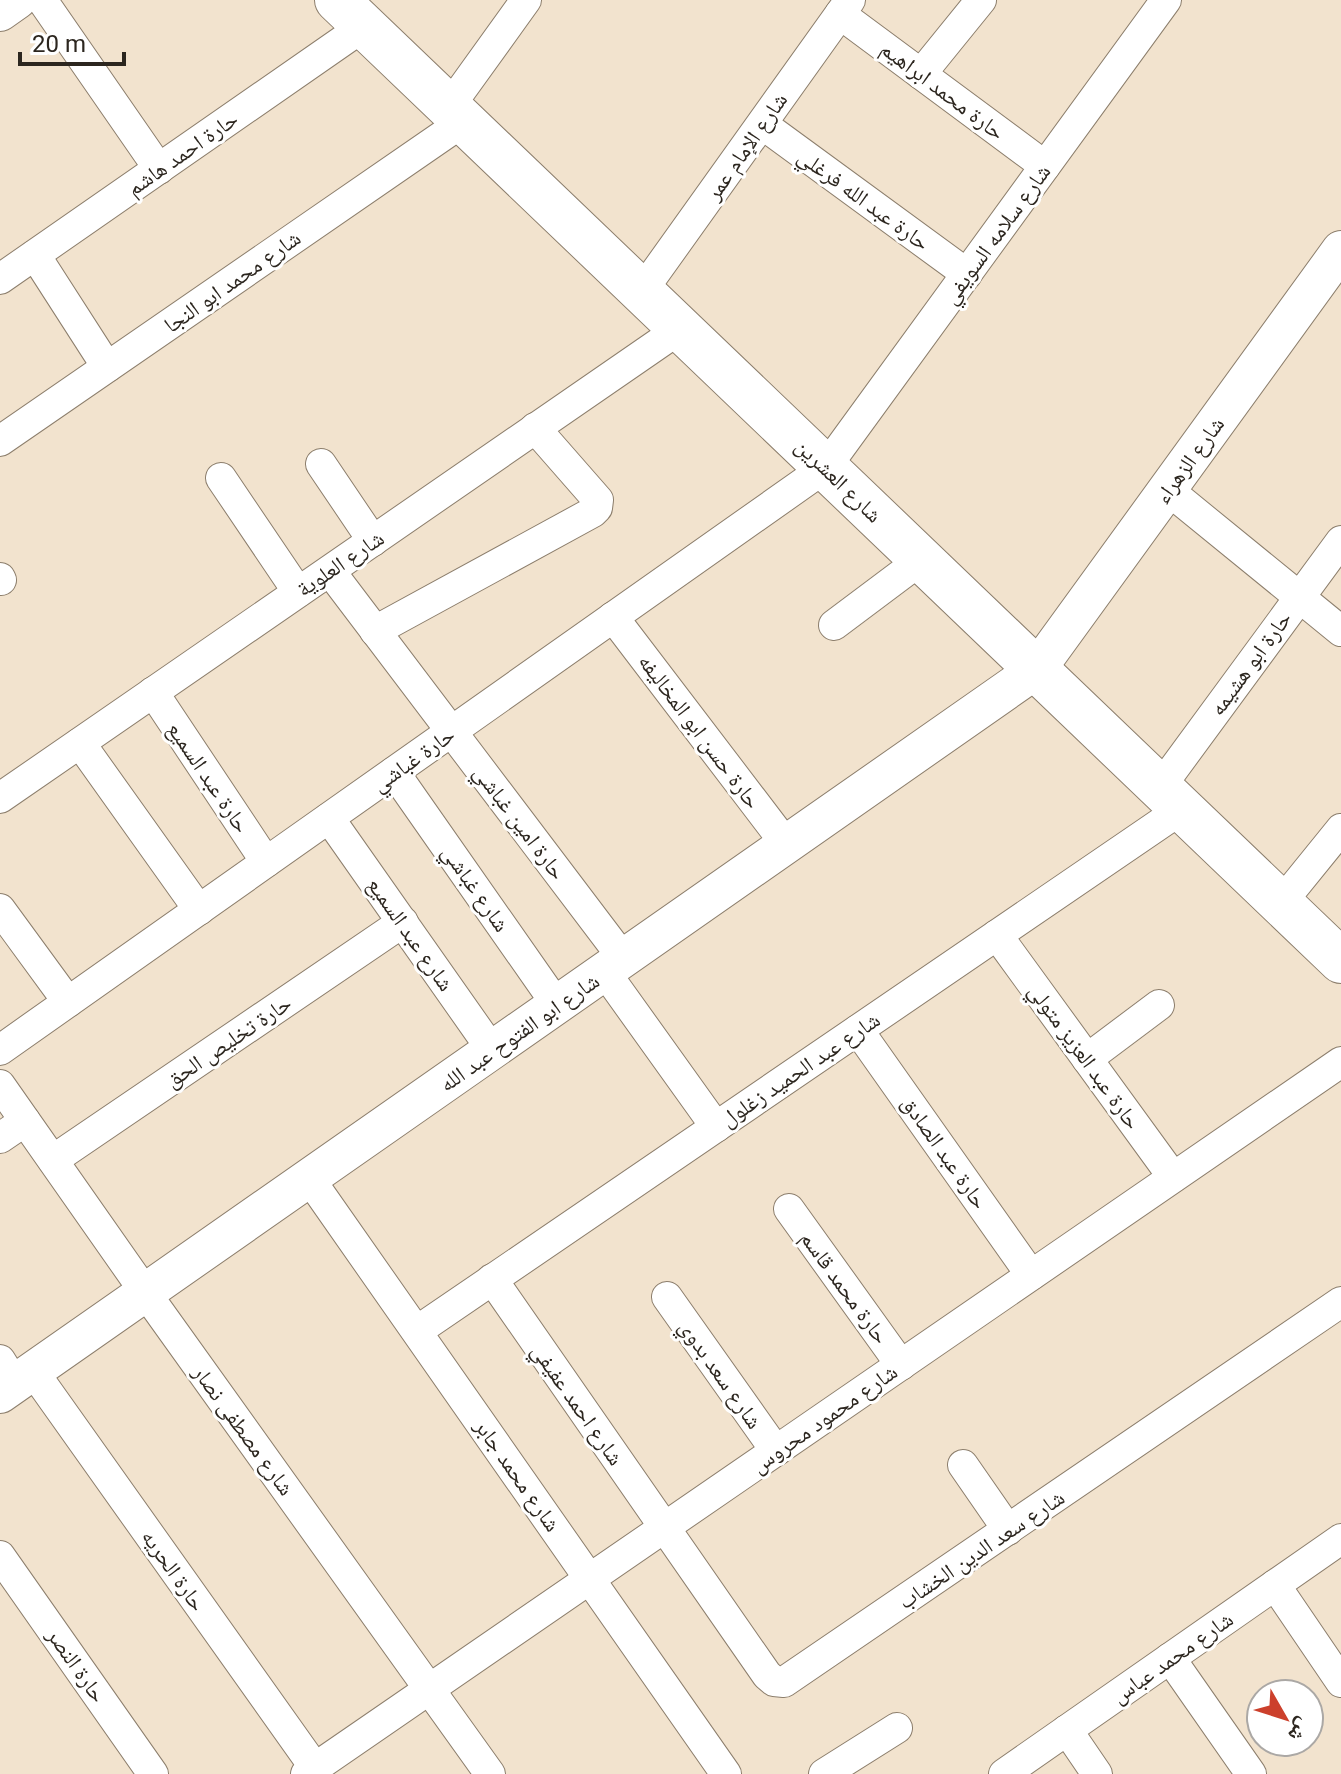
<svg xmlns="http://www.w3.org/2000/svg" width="1341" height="1774" font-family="Roboto,'Noto Naskh Arabic',sans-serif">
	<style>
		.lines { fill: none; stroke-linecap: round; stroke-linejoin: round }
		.minor-casing { stroke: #8c7e6c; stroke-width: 32 }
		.tertiary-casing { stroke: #8c7e6c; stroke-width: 40 }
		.secondary-casing { stroke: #8c7e6c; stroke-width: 46 }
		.minor { stroke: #fff; stroke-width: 30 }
		.tertiary { stroke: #fff; stroke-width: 38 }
		.secondary { stroke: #fff; stroke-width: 44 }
		.labels { text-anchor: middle; stroke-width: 6; stroke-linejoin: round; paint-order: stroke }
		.street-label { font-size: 22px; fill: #2c261f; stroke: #fff }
	</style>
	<rect width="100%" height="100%" fill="#f2e3ce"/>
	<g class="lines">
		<defs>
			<g id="minor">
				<polyline points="42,0 159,169"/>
				<polyline points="840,14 1045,166"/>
				<polyline points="921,74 981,0"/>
				<polyline points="449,107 526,0"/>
				<polyline points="762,124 967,274"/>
				<polyline points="35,255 107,367"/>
				<polyline points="0,279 364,26"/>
				<polyline points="642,291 850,0"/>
				<polyline points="0,441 464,121"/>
				<polyline points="321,464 373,541"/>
				<polyline points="221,478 298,592"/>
				<polyline points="1168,490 1341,631"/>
				<polyline points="330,571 623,958"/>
				<polyline points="0,578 1,580"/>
				<polyline points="613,617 786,844"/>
				<polyline points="834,625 922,559"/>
				<polyline points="375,631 593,512 597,508 598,500 535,428"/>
				<polyline points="153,692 266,862"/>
				<polyline points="80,743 199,910"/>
				<polyline points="394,772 557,1005"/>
				<polyline points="1161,786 1341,541"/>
				<polyline points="0,798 681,328"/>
				<polyline points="329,818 492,1050"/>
				<polyline points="1281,903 1341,829"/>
				<polyline points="0,909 68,1002"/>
				<polyline points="997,935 1173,1177"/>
				<polyline points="605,972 716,1127"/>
				<polyline points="858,1030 1031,1275"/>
				<polyline points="0,1050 826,467 1166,0"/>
				<polyline points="1087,1059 1159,1005"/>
				<polyline points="0,1085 145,1292 490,1774"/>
				<polyline points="0,1138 25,1121"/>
				<polyline points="53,1160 403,922"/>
				<polyline points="309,1178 726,1774"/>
				<polyline points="789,1209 901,1365"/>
				<polyline points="492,1279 767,1675 774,1681 784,1682 1341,1302"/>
				<polyline points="667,1297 776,1451"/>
				<polyline points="417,1331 1183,808"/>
				<polyline points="0,1360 15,1384"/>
				<polyline points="33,1371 315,1768"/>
				<polyline points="963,1465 1008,1530"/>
				<polyline points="0,1556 153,1774"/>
				<polyline points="1275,1585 1341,1682"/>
				<polyline points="1170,1658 1251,1774"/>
				<polyline points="1067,1730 1097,1774"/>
				<polyline points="306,1774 1341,1062"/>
				<polyline points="824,1774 897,1728"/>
				<polyline points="1004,1774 1341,1539"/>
			</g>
			<g id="tertiary">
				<polyline points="0,12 17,0"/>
				<polyline points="0,1394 1037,669 1341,250"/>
			</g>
			<polyline id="secondary" points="337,0 1341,961"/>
		</defs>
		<use href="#minor" class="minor-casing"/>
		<use href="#tertiary" class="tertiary-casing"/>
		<use href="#secondary" class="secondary-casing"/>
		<use href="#minor" class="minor"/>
		<use href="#tertiary" class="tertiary"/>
		<use href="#secondary" class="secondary"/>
	</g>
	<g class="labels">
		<g class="street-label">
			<text transform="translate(943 90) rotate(37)" y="8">حارة محمد ابراهيم</text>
			<text transform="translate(746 146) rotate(-55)" y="8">شارع الإمام عمر</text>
			<text transform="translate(182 153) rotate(-35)" y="8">حارة احمد هاشم</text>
			<text transform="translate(864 199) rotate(36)" y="8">حارة عبد الله فرغلي</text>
			<text transform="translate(996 234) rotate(-54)" y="8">شارع سلامه السويفي</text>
			<text transform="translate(232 281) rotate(-35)" y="8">شارع محمد ابو النجا</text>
			<text transform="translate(1189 460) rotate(-54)" y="8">شارع الزهراء</text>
			<text transform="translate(839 480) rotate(44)" y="8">شارع العشرين</text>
			<text transform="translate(340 563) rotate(-34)" y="8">شارع العلوية</text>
			<text transform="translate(1250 663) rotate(-54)" y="8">حارة ابو هشيمه</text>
			<text transform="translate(700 731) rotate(53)" y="8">حارة حسن ابو المخاليفه</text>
			<text transform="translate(413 759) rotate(-35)" y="8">حارة غباشي</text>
			<text transform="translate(209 777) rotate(56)" y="8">حارة عبد السميع</text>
			<text transform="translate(520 822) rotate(53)" y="8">حارة امين غباشي</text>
			<text transform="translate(476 888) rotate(55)" y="8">شارع غباشي</text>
			<text transform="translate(411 934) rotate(55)" y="8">شارع عبد السميع</text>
			<text transform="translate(519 1032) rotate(-35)" y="8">شارع ابو الفتوح عبد الله</text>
			<text transform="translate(228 1041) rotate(-34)" y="8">حارة تخليص الحق</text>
			<text transform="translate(1085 1056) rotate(54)" y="8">حارة عبد العزيز متولي</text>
			<text transform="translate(800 1069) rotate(-34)" y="8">شارع عبد الحميد زغلول</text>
			<text transform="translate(945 1152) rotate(55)" y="8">حارة عبد الصادق</text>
			<text transform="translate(845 1287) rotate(54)" y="8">حارة محمد قاسم</text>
			<text transform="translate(721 1374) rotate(55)" y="8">شارع سعد بدوي</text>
			<text transform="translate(578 1404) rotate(55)" y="8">شارع احمد عفيفي</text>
			<text transform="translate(824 1418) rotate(-35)" y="8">شارع محمود محروس</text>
			<text transform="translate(244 1430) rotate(54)" y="8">شارع مصطفى نصار</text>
			<text transform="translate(518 1475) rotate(55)" y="8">شارع محمد جابر</text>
			<text transform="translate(981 1549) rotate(-34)" y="8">شارع سعد الدين الخشاب</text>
			<text transform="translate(174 1570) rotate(55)" y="8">حارة الحريه</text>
			<text transform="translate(1172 1657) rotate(-35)" y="8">شارع محمد عباس</text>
			<text transform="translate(77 1665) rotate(55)" y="8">حارة النصر</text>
		</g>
	</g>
	<g transform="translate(1285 1718) rotate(129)"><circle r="38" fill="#ffffff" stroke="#aba8a5" stroke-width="2"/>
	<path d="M0-6L14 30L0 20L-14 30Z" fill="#cc402c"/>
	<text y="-12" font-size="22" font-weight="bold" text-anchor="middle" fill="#2c261f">ش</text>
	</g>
	<path d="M20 52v12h104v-12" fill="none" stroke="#2c261f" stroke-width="4"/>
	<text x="32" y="52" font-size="24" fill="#2c261f" stroke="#ffffff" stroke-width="6" paint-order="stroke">20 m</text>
</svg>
